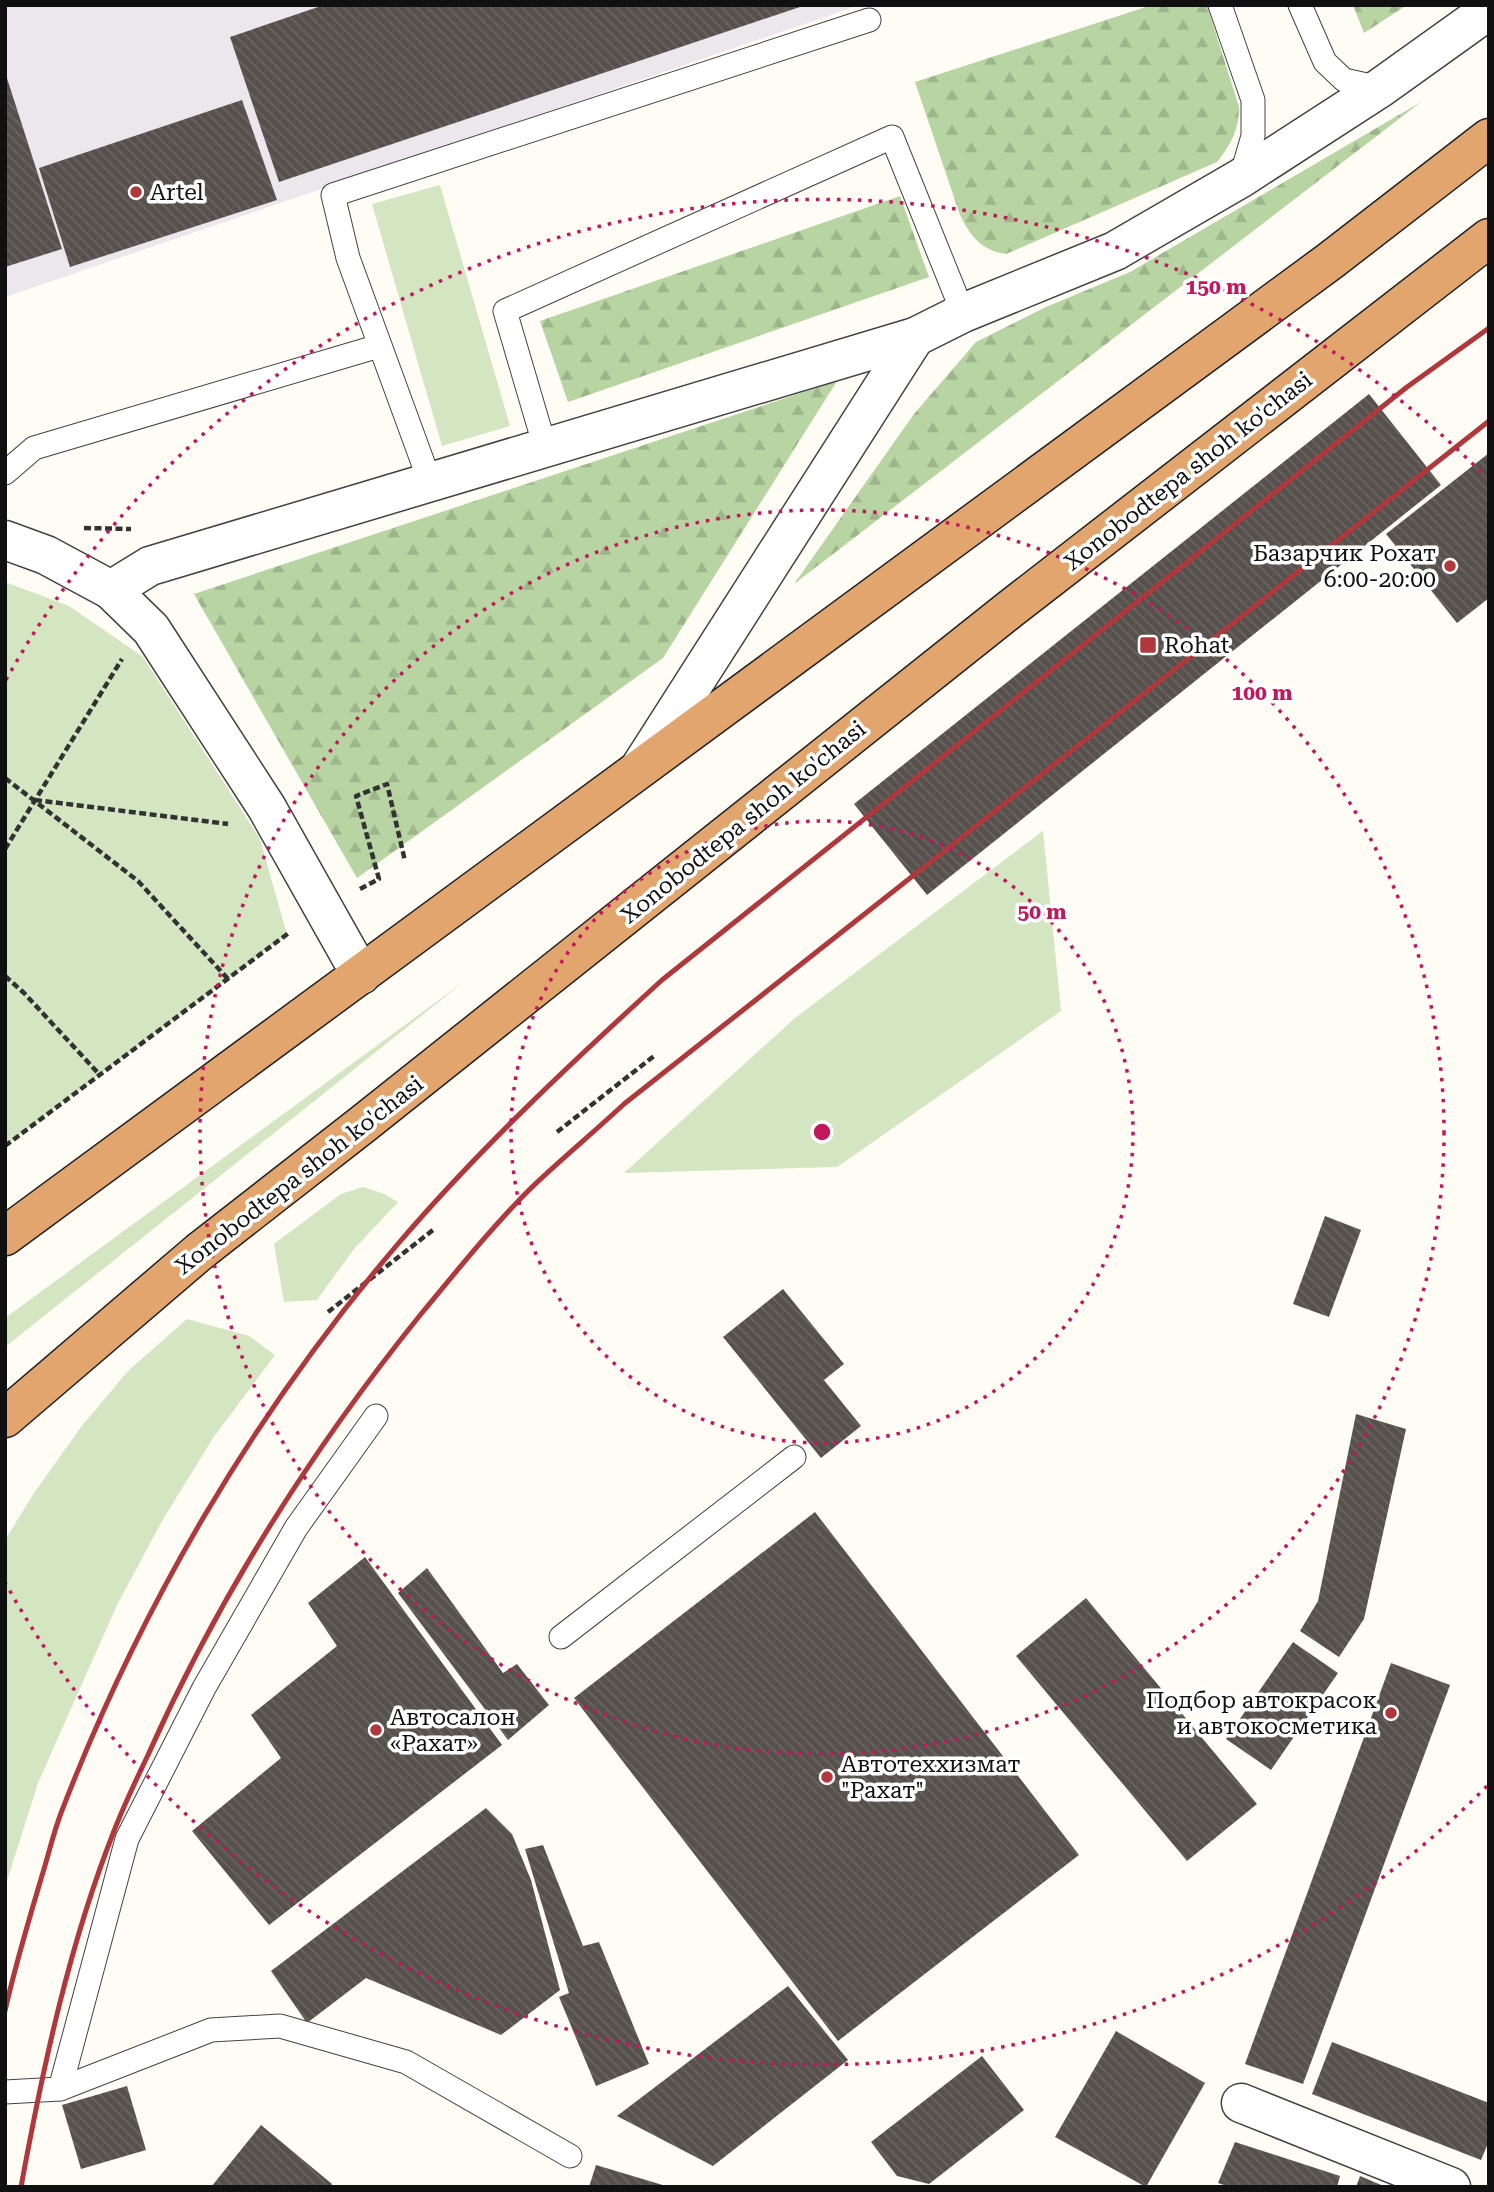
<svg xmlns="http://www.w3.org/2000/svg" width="1494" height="2192" font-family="'Roboto Serif',serif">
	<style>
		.industrial { fill: #ece6ed }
		.grass { fill: #d3e5c1 }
		.forest { fill: url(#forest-firs) }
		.building { fill: url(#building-back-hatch) }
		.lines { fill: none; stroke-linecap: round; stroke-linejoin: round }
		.lane-casing { stroke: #434343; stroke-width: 25 }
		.street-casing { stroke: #434343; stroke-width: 41 }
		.highway-casing { stroke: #212121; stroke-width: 41 }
		.path { stroke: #323232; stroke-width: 4.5; stroke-dasharray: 7 3.5; stroke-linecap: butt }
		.lane { stroke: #fff; stroke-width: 23 }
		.street { stroke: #fff; stroke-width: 38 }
		.highway { stroke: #e2a56d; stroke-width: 38 }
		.rail { stroke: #af383c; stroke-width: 5 }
		.ring { fill: none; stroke: #c2185b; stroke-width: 3.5; stroke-dasharray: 3.5 7 }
		.poi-dot { fill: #af383c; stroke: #fff; stroke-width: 2.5 }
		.labels { text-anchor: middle; stroke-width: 7; stroke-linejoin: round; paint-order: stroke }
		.poi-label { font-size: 23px; fill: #101010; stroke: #fff; text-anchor: start }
		.street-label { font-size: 23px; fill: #101010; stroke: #fff }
		.centre { fill: #c2185b; stroke: #fff; stroke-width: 3.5 }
		.ring-label { font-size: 21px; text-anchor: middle; font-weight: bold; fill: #c2185b; stroke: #fff; stroke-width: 7; stroke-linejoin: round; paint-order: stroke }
	</style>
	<defs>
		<pattern id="forest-firs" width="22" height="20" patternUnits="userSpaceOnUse" patternTransform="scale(1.75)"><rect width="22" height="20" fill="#b7d4a2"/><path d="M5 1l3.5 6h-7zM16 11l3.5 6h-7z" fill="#9cb58a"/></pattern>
		<pattern id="building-back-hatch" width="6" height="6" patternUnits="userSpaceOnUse" patternTransform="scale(1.75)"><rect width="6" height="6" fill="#57514d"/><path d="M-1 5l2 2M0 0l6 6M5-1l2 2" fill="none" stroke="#6a6562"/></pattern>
	</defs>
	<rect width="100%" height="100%" fill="#fefcf4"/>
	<polygon class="industrial" points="5,5 860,5 5,297"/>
	<g class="grass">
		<polygon points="440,185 510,426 442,446 372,204"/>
		<polygon points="5,582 69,606 143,657 260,839 287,935 5,1146"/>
		<polygon points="1043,831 1061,1011 837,1167 624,1173 795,1018"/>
		<polygon points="465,981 5,1347 5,1318"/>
		<polygon points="363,1187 384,1194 398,1202 354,1249 317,1300 284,1302 274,1244 341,1194"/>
		<polygon points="187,1319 249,1336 275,1355 213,1438 162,1521 117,1605 38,1783 5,1887 5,1540 34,1493 81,1427 128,1371"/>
	</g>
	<g class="forest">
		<path d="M 1152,5 L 1207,5 L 1239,107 C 1239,130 1231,144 1217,162 L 1006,254 C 982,251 970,236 960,215 L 915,82 Z"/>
		<polygon points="1353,5 1407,5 1364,33"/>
		<polygon points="1421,102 794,584 914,414 976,342 1046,307 1130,272"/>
		<polygon points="900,196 929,277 568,402 540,321"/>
		<polygon points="837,381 663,658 357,878 194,594"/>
	</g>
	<g class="building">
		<polygon points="324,5 803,5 803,6 279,182 230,37"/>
		<polygon points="5,72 62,249 5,267"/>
		<polygon points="242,100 277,200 70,267 39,168"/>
		<polygon points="1369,394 1441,485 927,895 854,804"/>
		<polygon points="1489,453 1489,598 1457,623 1386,534"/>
		<polygon points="1325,1216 1361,1230 1329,1317 1293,1304"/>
		<polygon points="783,1289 844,1364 824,1380 861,1426 821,1458 723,1337"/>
		<polygon points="1356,1414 1406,1429 1364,1619 1339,1657 1300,1631 1318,1601"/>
		<polygon points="815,1512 1079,1855 838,2041 574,1698"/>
		<polygon points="365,1557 502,1745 269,1925 192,1831 281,1758 251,1715 337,1646 308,1603"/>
		<polygon points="427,1568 503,1673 517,1664 549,1705 508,1740 398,1593"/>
		<polygon points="1086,1598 1257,1804 1187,1861 1016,1656"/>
		<polygon points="1293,1642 1338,1673 1271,1770 1226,1739"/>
		<polygon points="1391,1663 1450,1685 1303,2084 1245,2064"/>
		<polygon points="486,1808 512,1834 531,1880 560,1990 501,2035 366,1978 307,2023 271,1971"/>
		<polygon points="543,1845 583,1946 599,1942 649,2064 596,2086 559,1997 569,1993 525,1849"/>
		<polygon points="788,1986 848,2060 713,2166 617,2116"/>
		<polygon points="1116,2031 1205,2083 1146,2187 1055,2137"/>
		<polygon points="1332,2042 1489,2103 1489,2141 1481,2160 1312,2094"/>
		<polygon points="982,2056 1024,2110 929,2184 897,2176 871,2142"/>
		<polygon points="127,2086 146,2150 81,2169 62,2105"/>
		<polygon points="261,2125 332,2184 330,2187 211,2187"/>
		<polygon points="1235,2142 1340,2176 1337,2187 1230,2187 1218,2183"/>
		<polygon points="596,2165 666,2186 666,2187 589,2187"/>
		<polygon points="1360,2176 1386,2187 1356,2187"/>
	</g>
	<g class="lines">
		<defs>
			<g id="lane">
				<polyline points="1220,5 1253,100 1253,136 1241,177"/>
				<polyline points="1300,5 1325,62 1344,80 1380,88"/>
				<polyline points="545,447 505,311 892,137 963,313"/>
				<polyline points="5,473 34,448 379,346"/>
				<polyline points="430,482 348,258 333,195 869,20"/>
				<polyline points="561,1637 794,1457"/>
				<polyline points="60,2089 127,1839 204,1688 296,1528 376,1416"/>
				<polyline points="5,2092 60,2089 211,2030 280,2026 406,2062 570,2156"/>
			</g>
			<g id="street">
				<polyline points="5,540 46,555 111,590 150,566 915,337 963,313 1115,251 1241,178 1380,88 1489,10"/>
				<polyline points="111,590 151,629 267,808 361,975"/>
				<polyline points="639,769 915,337"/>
				<polyline points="1241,2103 1451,2187"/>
			</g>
			<g id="highway">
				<polyline points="5,1236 1330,261 1489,138"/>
				<polyline points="5,1418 199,1252 363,1124 1009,610 1489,238"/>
			</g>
		</defs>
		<use href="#lane" class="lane-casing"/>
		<use href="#street" class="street-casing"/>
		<use href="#highway" class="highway-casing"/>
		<g class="path">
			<polyline points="84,528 131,529"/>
			<polyline points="5,778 138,881 228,979"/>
			<polyline points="35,800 228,824"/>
			<polyline points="5,849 122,659"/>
			<polyline points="360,889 379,879 356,796 387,784 405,861"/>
			<polyline points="5,976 24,993 99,1074"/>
			<polyline points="557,1132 654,1056"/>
			<polyline points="5,1146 290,932"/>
			<polyline points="328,1312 433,1230"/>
		</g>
		<use href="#lane" class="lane"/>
		<use href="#street" class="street"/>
		<use href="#highway" class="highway"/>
		<g class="rail">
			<path d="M 5,2011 C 15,1966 28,1923 41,1879 C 48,1857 53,1834 61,1813 C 140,1607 254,1413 397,1245 C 478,1150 570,1064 662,980 L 1407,387 L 1489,328"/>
			<path d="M 21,2187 C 43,2067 69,1945 114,1831 C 124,1805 136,1780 148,1755 C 219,1596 312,1449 421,1314 C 456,1272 491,1228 530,1189 C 560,1160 593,1133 624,1104 L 1489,421"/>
		</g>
	</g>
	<g class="ring">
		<circle cx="822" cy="1132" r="311"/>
		<circle cx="822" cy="1132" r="622"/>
		<path d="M1487 1786A933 933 0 0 1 6 1584M6 680A933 933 0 0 1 1487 478"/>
	</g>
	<g class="poi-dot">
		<circle cx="136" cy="192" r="7"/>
		<circle cx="1450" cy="566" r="7"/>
		<rect x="1139" y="636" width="18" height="18" rx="3.5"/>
		<circle cx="1391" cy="1713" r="7"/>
		<circle cx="376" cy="1730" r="7"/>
		<circle cx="827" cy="1777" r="7"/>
	</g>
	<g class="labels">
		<g class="poi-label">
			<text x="150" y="200">Artel</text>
			<text x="1436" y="561" text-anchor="end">Базарчик Рохат<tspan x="1436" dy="26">6:00-20:00</tspan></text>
			<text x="1164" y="653">Rohat</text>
			<text x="1377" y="1708" text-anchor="end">Подбор автокрасок<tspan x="1377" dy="26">и автокосметика</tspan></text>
			<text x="390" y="1725">Автосалон<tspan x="390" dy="26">«Рахат»</tspan></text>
			<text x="841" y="1772">Автотеххизмат<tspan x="841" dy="26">"Рахат"</tspan></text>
		</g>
		<g class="street-label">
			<text transform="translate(1188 471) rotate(-38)" y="8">Xonobodtepa shoh ko'chasi</text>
			<text transform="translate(743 822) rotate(-39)" y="8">Xonobodtepa shoh ko'chasi</text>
			<text transform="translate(299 1175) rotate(-38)" y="8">Xonobodtepa shoh ko'chasi</text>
		</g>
	</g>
	<circle cx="822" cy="1132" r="10" class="centre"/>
	<g class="ring-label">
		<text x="1216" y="294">150 m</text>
		<text x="1262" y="700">100 m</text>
		<text x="1042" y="919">50 m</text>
	</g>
	<rect width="1494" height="2192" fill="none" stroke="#101010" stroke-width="14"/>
</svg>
